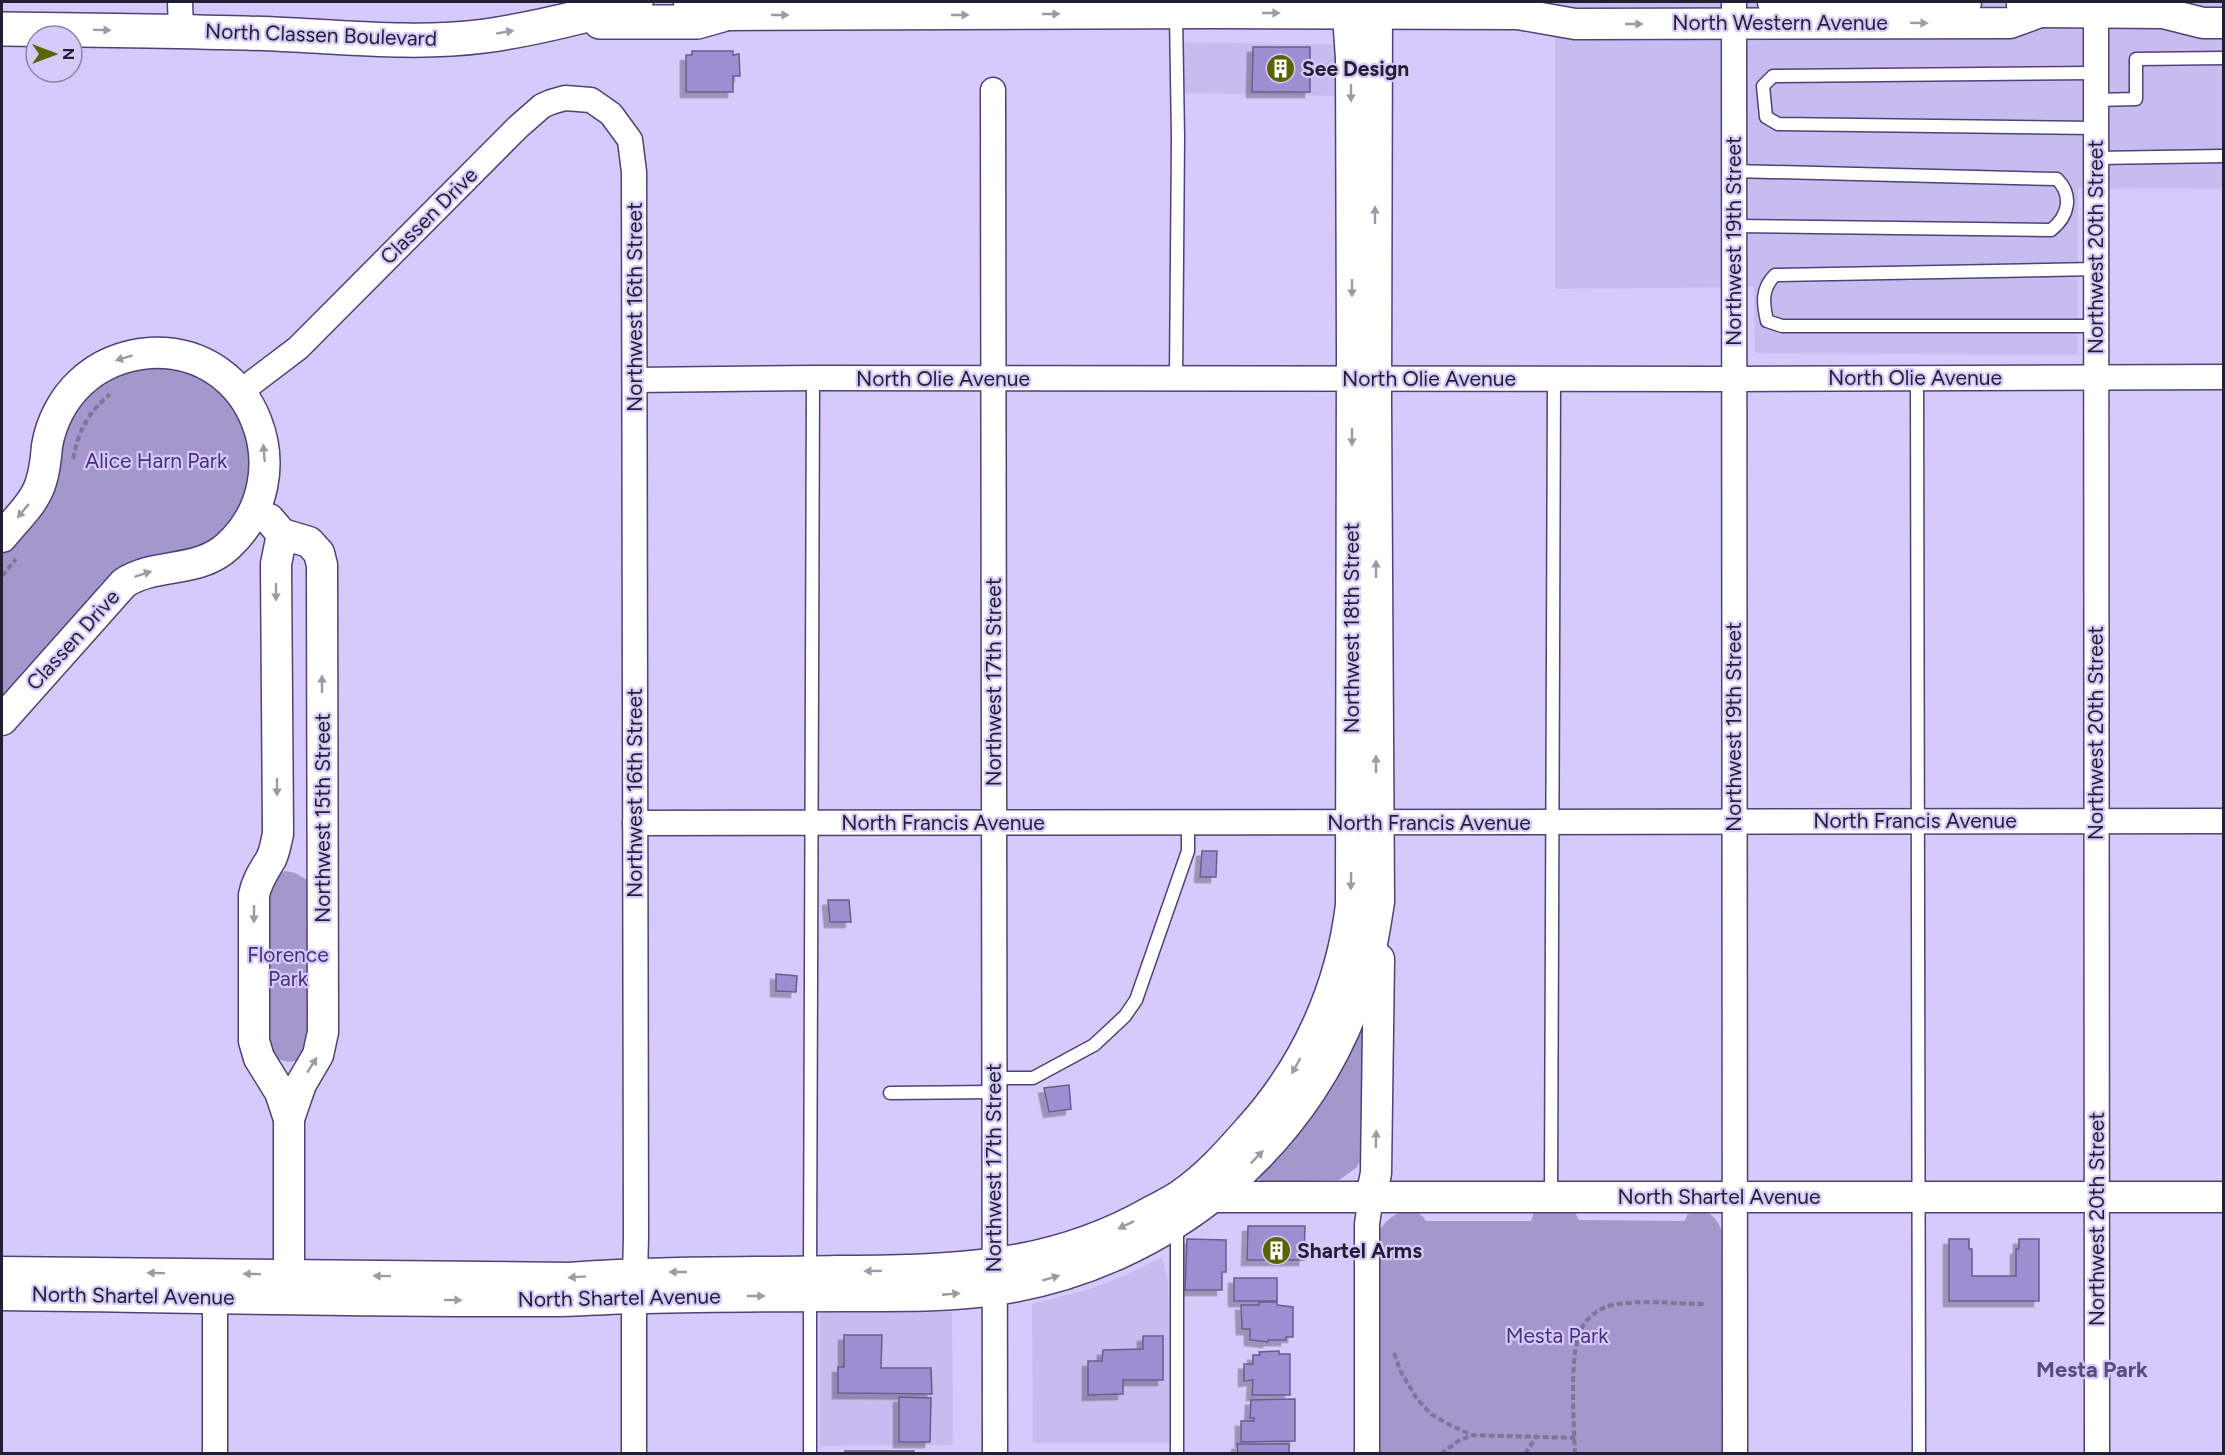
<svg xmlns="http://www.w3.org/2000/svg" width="2225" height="1455" font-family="Figtree,sans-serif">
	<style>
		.built { fill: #c7bbef }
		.green { fill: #a397cc }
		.building { fill: #9e8dd1; stroke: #695b8f; stroke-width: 1.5; filter: url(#shadow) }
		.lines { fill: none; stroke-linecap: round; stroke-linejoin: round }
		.service-casing { stroke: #4f4274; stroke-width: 15 }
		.minor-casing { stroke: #4f4274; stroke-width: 27 }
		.tertiary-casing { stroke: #4f4274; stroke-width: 33 }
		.primary-casing { stroke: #4f4274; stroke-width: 36 }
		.path { stroke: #7e7699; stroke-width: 4; stroke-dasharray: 6 3; stroke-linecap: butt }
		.service { stroke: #fff; stroke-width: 12 }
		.minor { stroke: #fff; stroke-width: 24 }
		.tertiary { stroke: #fff; stroke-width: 30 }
		.primary { stroke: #fff; stroke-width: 33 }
		.oneway { fill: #9c9aa3 }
		.labels { text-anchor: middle; stroke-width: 4.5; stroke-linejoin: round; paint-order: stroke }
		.street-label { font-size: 21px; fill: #231e33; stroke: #d5cafa }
		.poi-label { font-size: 21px; font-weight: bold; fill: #231e33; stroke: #d5cafa; text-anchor: start }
		.park-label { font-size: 21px; fill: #4a2f7f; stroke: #d5cafa }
		.neighbourhood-label { font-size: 22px; font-weight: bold; fill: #594b7e; stroke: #d5cafa }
	</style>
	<defs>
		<filter id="shadow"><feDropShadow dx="-5.5" dy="5.5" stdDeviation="0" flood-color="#0004"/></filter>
	</defs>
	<rect width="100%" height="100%" fill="#d5cafa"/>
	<g class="built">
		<polygon points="1555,2 2223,2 2223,189 2078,188 2078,355 1755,353 1754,287 1555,289"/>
		<polygon points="1183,42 1342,45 1343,96 1183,93"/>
		<polygon points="1162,1257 1168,1281 1170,1443 1033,1443 1032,1304 1090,1289 1126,1275"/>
		<polygon points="952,1312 953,1445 820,1446 820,1313"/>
	</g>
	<g class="green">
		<polygon points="173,365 217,384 251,435 247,498 217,538 180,555 2,704 2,553 43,504 62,440 74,410 94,386 125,370"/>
		<path d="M 286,871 L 295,873 L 309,881 L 312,1040 L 299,1060 C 283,1065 275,1058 265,1046 L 265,893 L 279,873 Z"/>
		<polygon points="1365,1019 1364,1155 1356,1168 1339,1180 1262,1182 1256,1176"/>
		<path d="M 1697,1210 C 1711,1211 1718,1220 1722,1232 L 1723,1453 L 1379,1454 L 1378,1235 C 1384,1216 1413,1200 1426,1221 L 1531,1221 L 1534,1212 L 1574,1211 L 1579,1220 L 1685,1221 L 1687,1215 Z"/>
	</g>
	<g class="building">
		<polygon points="1253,47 1310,47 1310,92 1252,92"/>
		<polygon points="692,51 733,51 733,55 739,54 740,76 733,76 733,92 686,92 686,55 692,55"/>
		<polygon points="1202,851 1217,851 1216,877 1200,877"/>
		<polygon points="828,900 849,900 851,922 830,922"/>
		<polygon points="776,974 797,976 796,992 776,991"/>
		<polygon points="1069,1085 1071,1109 1049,1112 1044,1088"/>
		<polygon points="1248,1226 1305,1226 1304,1260 1247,1260"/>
		<polygon points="1187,1239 1226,1240 1226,1272 1222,1272 1222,1290 1185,1290"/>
		<polygon points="1949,1239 1969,1239 1969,1249 1972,1249 1972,1276 2016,1276 2016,1249 2019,1249 2019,1239 2039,1239 2039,1301 1949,1301"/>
		<rect x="1234" y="1278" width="43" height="23"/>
		<polygon points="1259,1302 1277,1302 1277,1305 1293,1307 1293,1337 1286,1337 1286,1340 1268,1340 1268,1342 1250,1340 1250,1329 1242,1329 1241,1305 1259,1305"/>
		<polygon points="844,1335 882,1335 881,1368 931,1368 932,1394 838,1393 838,1367 844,1367"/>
		<polygon points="1143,1336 1163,1336 1163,1380 1123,1380 1123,1394 1088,1395 1088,1361 1102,1361 1103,1350 1143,1349"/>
		<polygon points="1279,1351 1279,1354 1290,1354 1290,1395 1252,1395 1253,1380 1244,1381 1244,1364 1253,1364 1253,1355 1260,1355 1259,1352"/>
		<polygon points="899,1397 931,1398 930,1442 899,1442"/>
		<polygon points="1295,1399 1295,1441 1241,1442 1241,1421 1254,1421 1254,1418 1250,1418 1251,1400"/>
		<polygon points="1237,1444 1289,1444 1289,1454 1238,1454"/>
		<rect x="845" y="1451" width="69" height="3"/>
	</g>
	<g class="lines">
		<defs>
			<g id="service">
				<polyline points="2095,73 1773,76 1763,86 1766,117 1778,124 2095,128"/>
				<polyline points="2095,100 2136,99 2136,59 2224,58"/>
				<polyline points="2096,158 2224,156"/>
				<path d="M 1734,171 L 2057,179 C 2073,195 2069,216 2051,230 L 1734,226"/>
				<path d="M 2096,269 L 1775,275 C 1761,289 1763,303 1767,321 L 1782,326 L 2096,326"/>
				<polyline points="1917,378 1919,1454"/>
				<polyline points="1176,379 1178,138 1176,14"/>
				<polyline points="994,1078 1033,1078 1094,1045 1125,1016 1136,1000 1188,851 1188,823"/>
				<polyline points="890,1093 993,1092"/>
				<polyline points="1551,1197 1554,379"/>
				<polyline points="1177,1225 1177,1454"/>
				<polyline points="810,1272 813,378"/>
				<polyline points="810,1296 810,1454"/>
			</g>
			<g id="minor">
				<polyline points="180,2 181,31"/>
				<polyline points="1734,2 1735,1454"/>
				<polyline points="2096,12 2097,1454"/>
				<polyline points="993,90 995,1454"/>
				<polyline points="635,380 813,378 1734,379 2224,377"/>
				<polyline points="240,392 298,348 518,127 542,106 551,102 565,98 591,100 611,114 630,140 634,172 636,1236 634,1319 634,1454"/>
				<polyline points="635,823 2224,821"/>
				<polyline points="215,1282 215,1454"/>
				<polyline points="1367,1454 1367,1224 1371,1197"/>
			</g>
			<g id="tertiary">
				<polyline points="689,2 722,15 1212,13 1518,14 1575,24 2010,23 2040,12"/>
				<polyline points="1773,2 1966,2"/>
				<polyline points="2022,5 2040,12 2163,13 2203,23 2224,23"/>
				<polyline points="269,519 282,534 309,542 319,553 322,565 323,1032 318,1055 301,1084 289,1119"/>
				<path d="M 282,534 L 276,564 L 278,834 C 276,842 275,851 271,859 C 264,871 257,880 254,895 L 254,1041 L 259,1058 L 280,1092 L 289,1119 L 289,1295"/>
				<path d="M 2,537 C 15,520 35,503 41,482 C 45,470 46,458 47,446 C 51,422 63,399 80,383 C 99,365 124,355 150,353 C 255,347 303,477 228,546 C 198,574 156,562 124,583 L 2,720"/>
				<polyline points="1204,1197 2224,1197"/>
				<polyline points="1371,1197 1376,1173 1379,959"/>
				<path d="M 2,1272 L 569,1278 C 658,1271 747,1273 837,1271 C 950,1270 1048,1270 1150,1212 C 1160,1207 1170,1202 1179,1196 C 1207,1177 1228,1153 1250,1128 C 1306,1066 1341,988 1351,905 L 1352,350 L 1351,58 L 1347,2"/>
				<path d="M 2,1295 C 184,1297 367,1302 549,1301 C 581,1301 613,1298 645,1298 C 714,1296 782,1296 851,1296 C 899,1296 946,1297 994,1290 C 1166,1266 1317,1142 1365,973 C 1372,950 1375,926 1379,902 L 1376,403 L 1377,2"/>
			</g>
			<g id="primary">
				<polyline points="600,22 697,22 722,15"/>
				<path d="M 2,29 C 93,30 184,31 275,34 C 344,37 416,45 485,36 C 535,29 586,16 636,2"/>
			</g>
		</defs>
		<use href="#service" class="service-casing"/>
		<use href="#minor" class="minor-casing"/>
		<use href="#tertiary" class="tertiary-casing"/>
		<use href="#primary" class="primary-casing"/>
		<g class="path">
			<path d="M 73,459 C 79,430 87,414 110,394"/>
			<polyline points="2,576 16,559"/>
			<polyline points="1394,1353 1401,1372 1417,1399 1431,1414 1450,1425 1472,1435 1575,1438"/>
			<polyline points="1441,1454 1458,1441 1472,1435"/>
			<polyline points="1525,1454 1536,1437"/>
			<path d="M 1575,1454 C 1574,1425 1568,1348 1583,1326 C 1588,1317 1599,1309 1608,1306 C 1638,1299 1673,1304 1704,1304"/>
		</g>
		<use href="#service" class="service"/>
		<use href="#minor" class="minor"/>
		<use href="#tertiary" class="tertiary"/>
		<use href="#primary" class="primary"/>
	</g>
	<defs><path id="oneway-solid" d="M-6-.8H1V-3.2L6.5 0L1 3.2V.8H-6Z" transform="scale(1.5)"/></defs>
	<g class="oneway">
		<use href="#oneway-solid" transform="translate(1271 13)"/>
		<use href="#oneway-solid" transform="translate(1051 14)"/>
		<use href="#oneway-solid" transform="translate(780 15)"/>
		<use href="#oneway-solid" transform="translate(960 15)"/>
		<use href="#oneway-solid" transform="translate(1919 23) rotate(1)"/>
		<use href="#oneway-solid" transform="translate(1634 24)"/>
		<use href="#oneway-solid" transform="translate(102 30) rotate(1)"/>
		<use href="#oneway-solid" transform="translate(505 32) rotate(-10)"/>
		<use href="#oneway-solid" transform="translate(1351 93) rotate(90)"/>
		<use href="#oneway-solid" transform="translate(1375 215) rotate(-90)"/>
		<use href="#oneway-solid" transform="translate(1352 288) rotate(90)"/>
		<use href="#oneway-solid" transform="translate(124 358) rotate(163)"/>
		<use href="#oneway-solid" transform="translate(1352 437) rotate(90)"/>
		<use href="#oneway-solid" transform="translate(264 453) rotate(-95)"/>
		<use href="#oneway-solid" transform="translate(23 511) rotate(130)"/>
		<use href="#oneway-solid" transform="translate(1376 569) rotate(-90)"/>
		<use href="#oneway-solid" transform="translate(143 574) rotate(-18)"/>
		<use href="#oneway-solid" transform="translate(276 592) rotate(90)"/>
		<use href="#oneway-solid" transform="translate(322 684) rotate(-90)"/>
		<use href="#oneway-solid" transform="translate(1376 764) rotate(-90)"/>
		<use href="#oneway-solid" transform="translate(277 787) rotate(90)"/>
		<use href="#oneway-solid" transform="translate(1351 881) rotate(91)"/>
		<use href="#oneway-solid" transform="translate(254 914) rotate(90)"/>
		<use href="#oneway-solid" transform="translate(312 1065) rotate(-57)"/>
		<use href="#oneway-solid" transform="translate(1296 1066) rotate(119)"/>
		<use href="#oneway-solid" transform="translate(1376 1139) rotate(-89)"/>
		<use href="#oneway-solid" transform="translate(1257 1157) rotate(-45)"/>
		<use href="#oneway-solid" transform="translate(1126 1225) rotate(154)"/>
		<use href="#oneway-solid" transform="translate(873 1271) rotate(179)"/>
		<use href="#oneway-solid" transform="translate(678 1272) rotate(180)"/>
		<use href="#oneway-solid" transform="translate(156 1273) rotate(-179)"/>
		<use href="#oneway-solid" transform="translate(252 1274) rotate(-179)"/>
		<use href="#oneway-solid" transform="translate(382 1276) rotate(-179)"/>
		<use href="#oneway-solid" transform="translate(577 1277) rotate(176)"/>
		<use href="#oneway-solid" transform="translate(1051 1278) rotate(-16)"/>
		<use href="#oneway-solid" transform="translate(951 1294) rotate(-5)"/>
		<use href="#oneway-solid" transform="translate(756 1296)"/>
		<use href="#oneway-solid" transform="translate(453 1300) rotate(1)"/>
	</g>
	<defs>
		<symbol id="building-disc" viewBox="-11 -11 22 22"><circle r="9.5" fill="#5b6300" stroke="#d5cafa"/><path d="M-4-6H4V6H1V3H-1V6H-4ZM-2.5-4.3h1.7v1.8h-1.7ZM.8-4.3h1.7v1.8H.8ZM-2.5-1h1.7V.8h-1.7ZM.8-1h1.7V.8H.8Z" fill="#fff"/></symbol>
	</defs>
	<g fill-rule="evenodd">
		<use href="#building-disc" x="1264" y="52" width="33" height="33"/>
		<use href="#building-disc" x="1260" y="1234" width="33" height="33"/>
	</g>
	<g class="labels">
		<g class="street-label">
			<text x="1780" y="30">North Western Avenue</text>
			<text transform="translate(321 35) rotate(2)" y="7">North Classen Boulevard</text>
			<text transform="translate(429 216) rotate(-45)" y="7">Classen Drive</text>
			<text transform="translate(1734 241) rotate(-90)" y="7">Northwest 19th Street</text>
			<text transform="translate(2096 247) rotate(-90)" y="7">Northwest 20th Street</text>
			<text transform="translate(635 307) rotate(-90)" y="7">Northwest 16th Street</text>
			<text x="1915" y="385">North Olie Avenue</text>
			<text x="943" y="386">North Olie Avenue</text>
			<text x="1429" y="386">North Olie Avenue</text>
			<text transform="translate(1352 628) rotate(-90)" y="7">Northwest 18th Street</text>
			<text transform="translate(73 640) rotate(-48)" y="7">Classen Drive</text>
			<text transform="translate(994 682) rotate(-90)" y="7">Northwest 17th Street</text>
			<text transform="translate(1734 727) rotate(-90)" y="7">Northwest 19th Street</text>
			<text transform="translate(2096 733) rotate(-90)" y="7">Northwest 20th Street</text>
			<text transform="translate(635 793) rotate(-90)" y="7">Northwest 16th Street</text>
			<text transform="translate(323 818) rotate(-90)" y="7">Northwest 15th Street</text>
			<text x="1915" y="828">North Francis Avenue</text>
			<text x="943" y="830">North Francis Avenue</text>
			<text x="1429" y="830">North Francis Avenue</text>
			<text transform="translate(994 1168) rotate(-90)" y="7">Northwest 17th Street</text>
			<text x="1719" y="1204">North Shartel Avenue</text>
			<text transform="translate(2097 1219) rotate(-90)" y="7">Northwest 20th Street</text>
			<text transform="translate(133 1296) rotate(1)" y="7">North Shartel Avenue</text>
			<text transform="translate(619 1298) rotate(-1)" y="7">North Shartel Avenue</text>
		</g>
		<g class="poi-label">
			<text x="1302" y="76">See Design</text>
			<text x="1297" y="1258">Shartel Arms</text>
		</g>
		<g class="park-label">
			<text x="156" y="468">Alice Harn Park</text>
			<text x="288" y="962">Florence<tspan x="288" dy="24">Park</tspan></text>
			<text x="1557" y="1343">Mesta Park</text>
		</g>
		<g class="neighbourhood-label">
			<text x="2092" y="1377">Mesta Park</text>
		</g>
	</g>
	<rect width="2225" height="1455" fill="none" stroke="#231e33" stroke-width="6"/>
	<g transform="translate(54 54) rotate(90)"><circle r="28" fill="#d5cafa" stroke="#8e85aa" stroke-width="1.5"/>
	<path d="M0-4.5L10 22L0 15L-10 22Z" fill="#5b6300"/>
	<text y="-9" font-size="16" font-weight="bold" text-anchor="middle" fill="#231e33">N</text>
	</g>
</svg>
